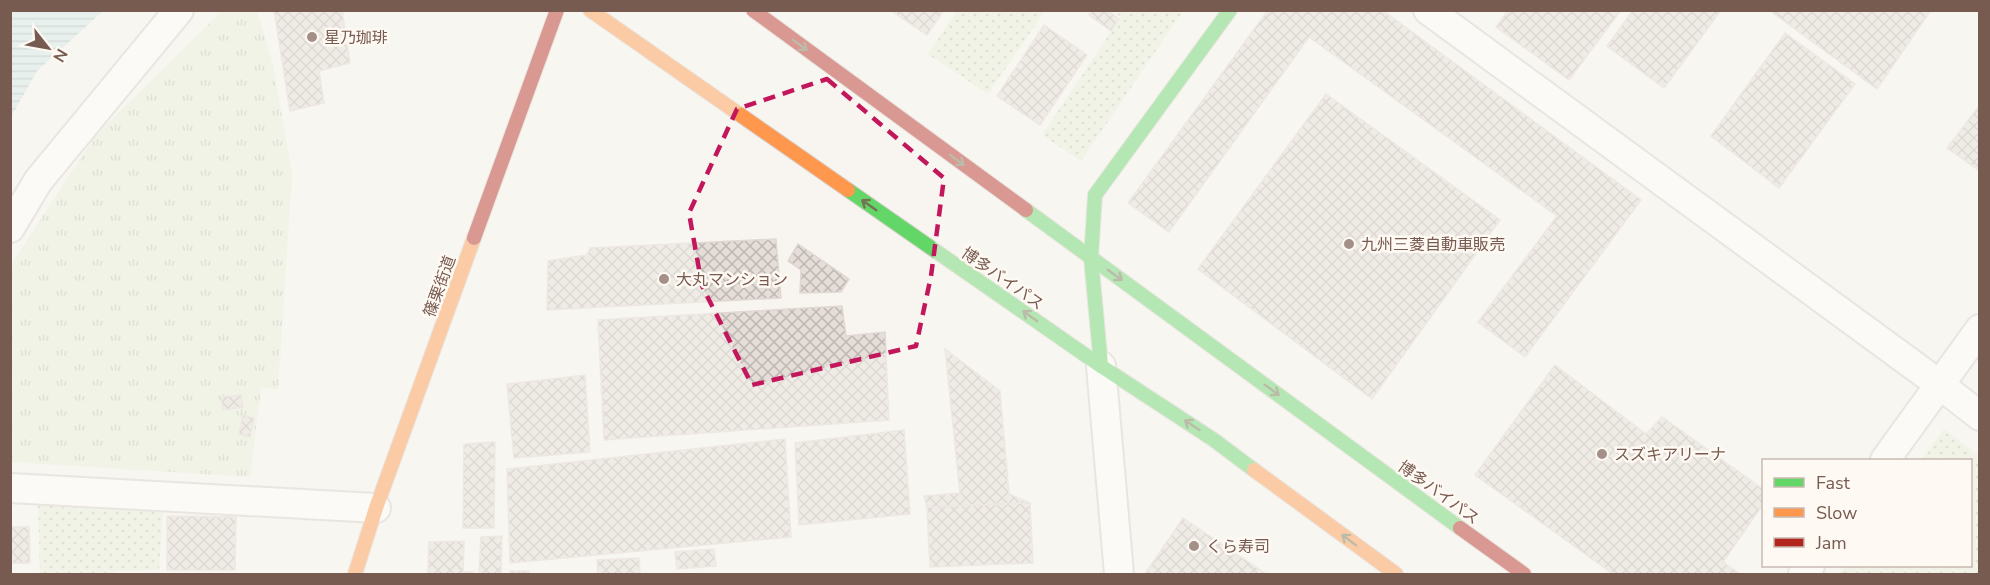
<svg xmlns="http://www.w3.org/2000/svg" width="1990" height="585" font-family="'Nunito Sans','Noto Sans JP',sans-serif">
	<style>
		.grass { fill: url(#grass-dots) }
		.park { fill: url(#park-tufts) }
		.water { fill: url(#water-rules) }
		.building { fill: url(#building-cross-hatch); stroke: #e1d8d2; stroke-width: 1.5 }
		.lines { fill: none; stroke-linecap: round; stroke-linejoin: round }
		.street-casing { stroke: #d8d2ce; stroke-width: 32 }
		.fast-casing { stroke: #d8d0cc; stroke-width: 16 }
		.slow-casing { stroke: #d8d0cc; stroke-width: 16 }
		.jam-casing { stroke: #d8d0cc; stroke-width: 16 }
		.street { stroke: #fefefd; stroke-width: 28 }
		.fast { stroke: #63d668; stroke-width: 14 }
		.slow { stroke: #ff974d; stroke-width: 14 }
		.jam { stroke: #b3261e; stroke-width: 14 }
		.oneway { stroke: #737355 }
		.marked { fill: none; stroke: #c2185b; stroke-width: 4.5; stroke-dasharray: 12 8; stroke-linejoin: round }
		.poi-dot { fill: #a49088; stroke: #fef9f3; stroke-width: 2 }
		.labels { text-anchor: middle; stroke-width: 5; stroke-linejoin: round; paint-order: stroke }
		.poi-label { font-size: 16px; fill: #775a50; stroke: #fef9f3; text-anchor: start }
		.street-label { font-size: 16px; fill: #775a50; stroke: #fef9f3 }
	</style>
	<defs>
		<pattern id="grass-dots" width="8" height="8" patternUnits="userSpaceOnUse" patternTransform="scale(1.5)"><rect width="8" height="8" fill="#e8efdc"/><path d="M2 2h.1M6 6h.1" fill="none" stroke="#c1c5b5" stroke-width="1.8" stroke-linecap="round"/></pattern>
		<pattern id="park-tufts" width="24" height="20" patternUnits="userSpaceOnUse" patternTransform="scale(1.5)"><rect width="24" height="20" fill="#e8efdc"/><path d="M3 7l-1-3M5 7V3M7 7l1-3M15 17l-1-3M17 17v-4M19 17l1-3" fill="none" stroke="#c1c5b5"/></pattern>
		<pattern id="water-rules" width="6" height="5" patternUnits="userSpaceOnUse" patternTransform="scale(1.5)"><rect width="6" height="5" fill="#d2e8e8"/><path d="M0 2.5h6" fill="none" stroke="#afbfbe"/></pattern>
		<pattern id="building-cross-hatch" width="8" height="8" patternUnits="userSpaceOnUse" patternTransform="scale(1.5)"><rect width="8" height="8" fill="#e5ddd8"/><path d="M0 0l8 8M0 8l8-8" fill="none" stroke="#beb6b2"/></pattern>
	</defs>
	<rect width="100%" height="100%" fill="#f8f5f0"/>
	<g class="grass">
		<polygon points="957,11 1045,11 988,94 928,54"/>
		<polygon points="1113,11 1183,11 1081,161 1042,135 1121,17"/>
		<polygon points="1944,429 1979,456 1979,574 1839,574 1846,566 1970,566 1970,460 1921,460"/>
		<polygon points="38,504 163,512 159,570 115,571 114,574 11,574 40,574"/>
	</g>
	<polygon class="park" points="222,11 257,11 273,64 292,174 278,389 261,388 250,477 11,462 10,266 95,136"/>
	<polygon class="water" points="11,10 103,11 37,71 11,117"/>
	<g class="building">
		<polygon points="274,10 342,10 350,63 319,71 324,103 290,111"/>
		<polygon points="890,10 944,10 927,35"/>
		<polygon points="1093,10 1107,10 1119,19 1111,31 1089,15"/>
		<polygon points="1268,10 1382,10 1641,200 1525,357 1478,322 1557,216 1309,37 1169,232 1128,203"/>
		<polygon points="1508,10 1621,10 1569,80 1496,27"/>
		<polygon points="1633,10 1721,10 1664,88 1607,46"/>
		<polygon points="1769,10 1931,10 1877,89"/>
		<polygon points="1044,25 1087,55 1040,125 997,96"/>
		<polygon points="1785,33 1855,84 1779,188 1711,136"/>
		<polygon points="1326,94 1500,220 1372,399 1198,269"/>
		<polygon points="1980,105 1980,171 1947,148"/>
		<polygon points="776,239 781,298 547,310 548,261 587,255 590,248"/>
		<polygon points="798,244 849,279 841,292 800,293 801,270 788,261"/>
		<polygon points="842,306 846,336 885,332 889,420 604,440 598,320"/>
		<polygon points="945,349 1000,391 1009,494 1030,503 927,507 924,496 960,493"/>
		<polygon points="1555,365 1646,434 1662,417 1764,490 1764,503 1723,562 1740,574 1613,574 1475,475"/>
		<polygon points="585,375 590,452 514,458 507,384"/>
		<polygon points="241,395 243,407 223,410 221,397"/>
		<polygon points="243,415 254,418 250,437 239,434"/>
		<polygon points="904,430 910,514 799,525 795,443"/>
		<polygon points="785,439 791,537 510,563 507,469"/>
		<polygon points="495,442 494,528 463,528 464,444"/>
		<polygon points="1030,503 1033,563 930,567 927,507"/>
		<polygon points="167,516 236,517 235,570 167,570"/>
		<polygon points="1183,518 1266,574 1145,574"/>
		<polygon points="10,527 29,527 30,563 10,563"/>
		<polygon points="502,536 501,574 479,574 481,537"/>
		<polygon points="464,541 463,572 473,572 473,574 428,574 429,542"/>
		<polygon points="714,549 716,566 677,569 675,552"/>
		<polygon points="639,558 640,574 598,574 597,560"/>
		<rect x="510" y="571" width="19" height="3"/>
	</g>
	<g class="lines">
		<defs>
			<g id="street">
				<polyline points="1428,10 1939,384 1980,416"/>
				<polyline points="10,228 38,181 179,10"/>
				<polyline points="1101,366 1119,574"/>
				<polyline points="1885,460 1980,329"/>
				<polyline points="10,488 376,508"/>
				<polyline points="1803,574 1810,566"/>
			</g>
			<g id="fast">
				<polyline points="848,190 1101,366 1214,440 1254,470"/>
				<polyline points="1026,210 1460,528"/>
				<polyline points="1101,366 1091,258 1095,195 1230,10"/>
			</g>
			<g id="slow">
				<polyline points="590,10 848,190"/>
				<polyline points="1254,470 1396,574"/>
				<polyline points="355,574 376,508 474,238"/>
			</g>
			<g id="jam">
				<polyline points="753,10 1026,210"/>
				<polyline points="474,238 557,10"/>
				<polyline points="1460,528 1524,574"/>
			</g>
		</defs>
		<use href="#street" class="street-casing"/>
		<use href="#fast" class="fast-casing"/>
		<use href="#slow" class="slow-casing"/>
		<use href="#jam" class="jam-casing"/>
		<use href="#street" class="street"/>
		<use href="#fast" class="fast"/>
		<use href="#slow" class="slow"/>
		<use href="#jam" class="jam"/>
	</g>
	<defs><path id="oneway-shaft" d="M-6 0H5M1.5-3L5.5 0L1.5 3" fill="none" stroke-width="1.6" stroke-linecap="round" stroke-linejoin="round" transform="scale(1.5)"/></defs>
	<g class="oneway">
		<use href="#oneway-shaft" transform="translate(800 45) rotate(36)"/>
		<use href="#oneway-shaft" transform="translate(957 160) rotate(36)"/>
		<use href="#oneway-shaft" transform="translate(869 205) rotate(-145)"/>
		<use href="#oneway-shaft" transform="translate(1115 275) rotate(36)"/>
		<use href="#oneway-shaft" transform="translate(1030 316) rotate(-145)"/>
		<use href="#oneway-shaft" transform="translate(1272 390) rotate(36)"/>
		<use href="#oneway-shaft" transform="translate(1192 425) rotate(-147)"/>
		<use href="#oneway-shaft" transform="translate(1349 540) rotate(-143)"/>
	</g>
	<path d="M0 0H1990V585H0ZM 827,79 L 944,178 L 931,276 L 916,346 L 752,385 L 702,286 L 689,213 L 737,109 Z" fill="#f8f5f0" fill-opacity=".55" fill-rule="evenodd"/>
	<path class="marked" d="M 827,79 L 944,178 L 931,276 L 916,346 L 752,385 L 702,286 L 689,213 L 737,109 Z"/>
	<g class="poi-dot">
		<circle cx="312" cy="37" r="6"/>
		<circle cx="1349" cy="244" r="6"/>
		<circle cx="664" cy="279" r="6"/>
		<circle cx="1602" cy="454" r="6"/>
		<circle cx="1194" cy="546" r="6"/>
	</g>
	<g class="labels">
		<g class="poi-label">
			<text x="324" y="43">星乃珈琲</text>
			<text x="1361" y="250">九州三菱自動車販売</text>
			<text x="676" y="285">大丸マンション</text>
			<text x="1614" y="460">スズキアリーナ</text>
			<text x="1206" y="552">くら寿司</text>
		</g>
		<g class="street-label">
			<text transform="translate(1003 278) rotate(35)" y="6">博多バイパス</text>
			<text transform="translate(439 286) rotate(-70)" y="6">篠栗街道</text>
			<text transform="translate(1439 492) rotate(36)" y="6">博多バイパス</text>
		</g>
	</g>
	<rect width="1990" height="585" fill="none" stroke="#775a50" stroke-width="24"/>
	<rect x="1762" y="459" width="210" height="108" fill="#fef9f3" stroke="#c8b9b2" stroke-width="1.5"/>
	<rect x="1774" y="478" width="30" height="9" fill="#63d668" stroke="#c8b9b2" stroke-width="1.5"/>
	<text x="1816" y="489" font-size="18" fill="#775a50">Fast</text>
	<rect x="1774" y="508" width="30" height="9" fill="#ff974d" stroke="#c8b9b2" stroke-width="1.5"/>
	<text x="1816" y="519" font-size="18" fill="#775a50">Slow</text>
	<rect x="1774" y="538" width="30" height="9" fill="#b3261e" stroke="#c8b9b2" stroke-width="1.5"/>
	<text x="1816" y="549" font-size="18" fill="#775a50">Jam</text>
	<g transform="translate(48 48) rotate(121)" stroke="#fef9f3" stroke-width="4.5" paint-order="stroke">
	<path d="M0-4.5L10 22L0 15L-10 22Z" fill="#775a50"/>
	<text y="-9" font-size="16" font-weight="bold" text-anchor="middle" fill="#775a50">N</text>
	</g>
</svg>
